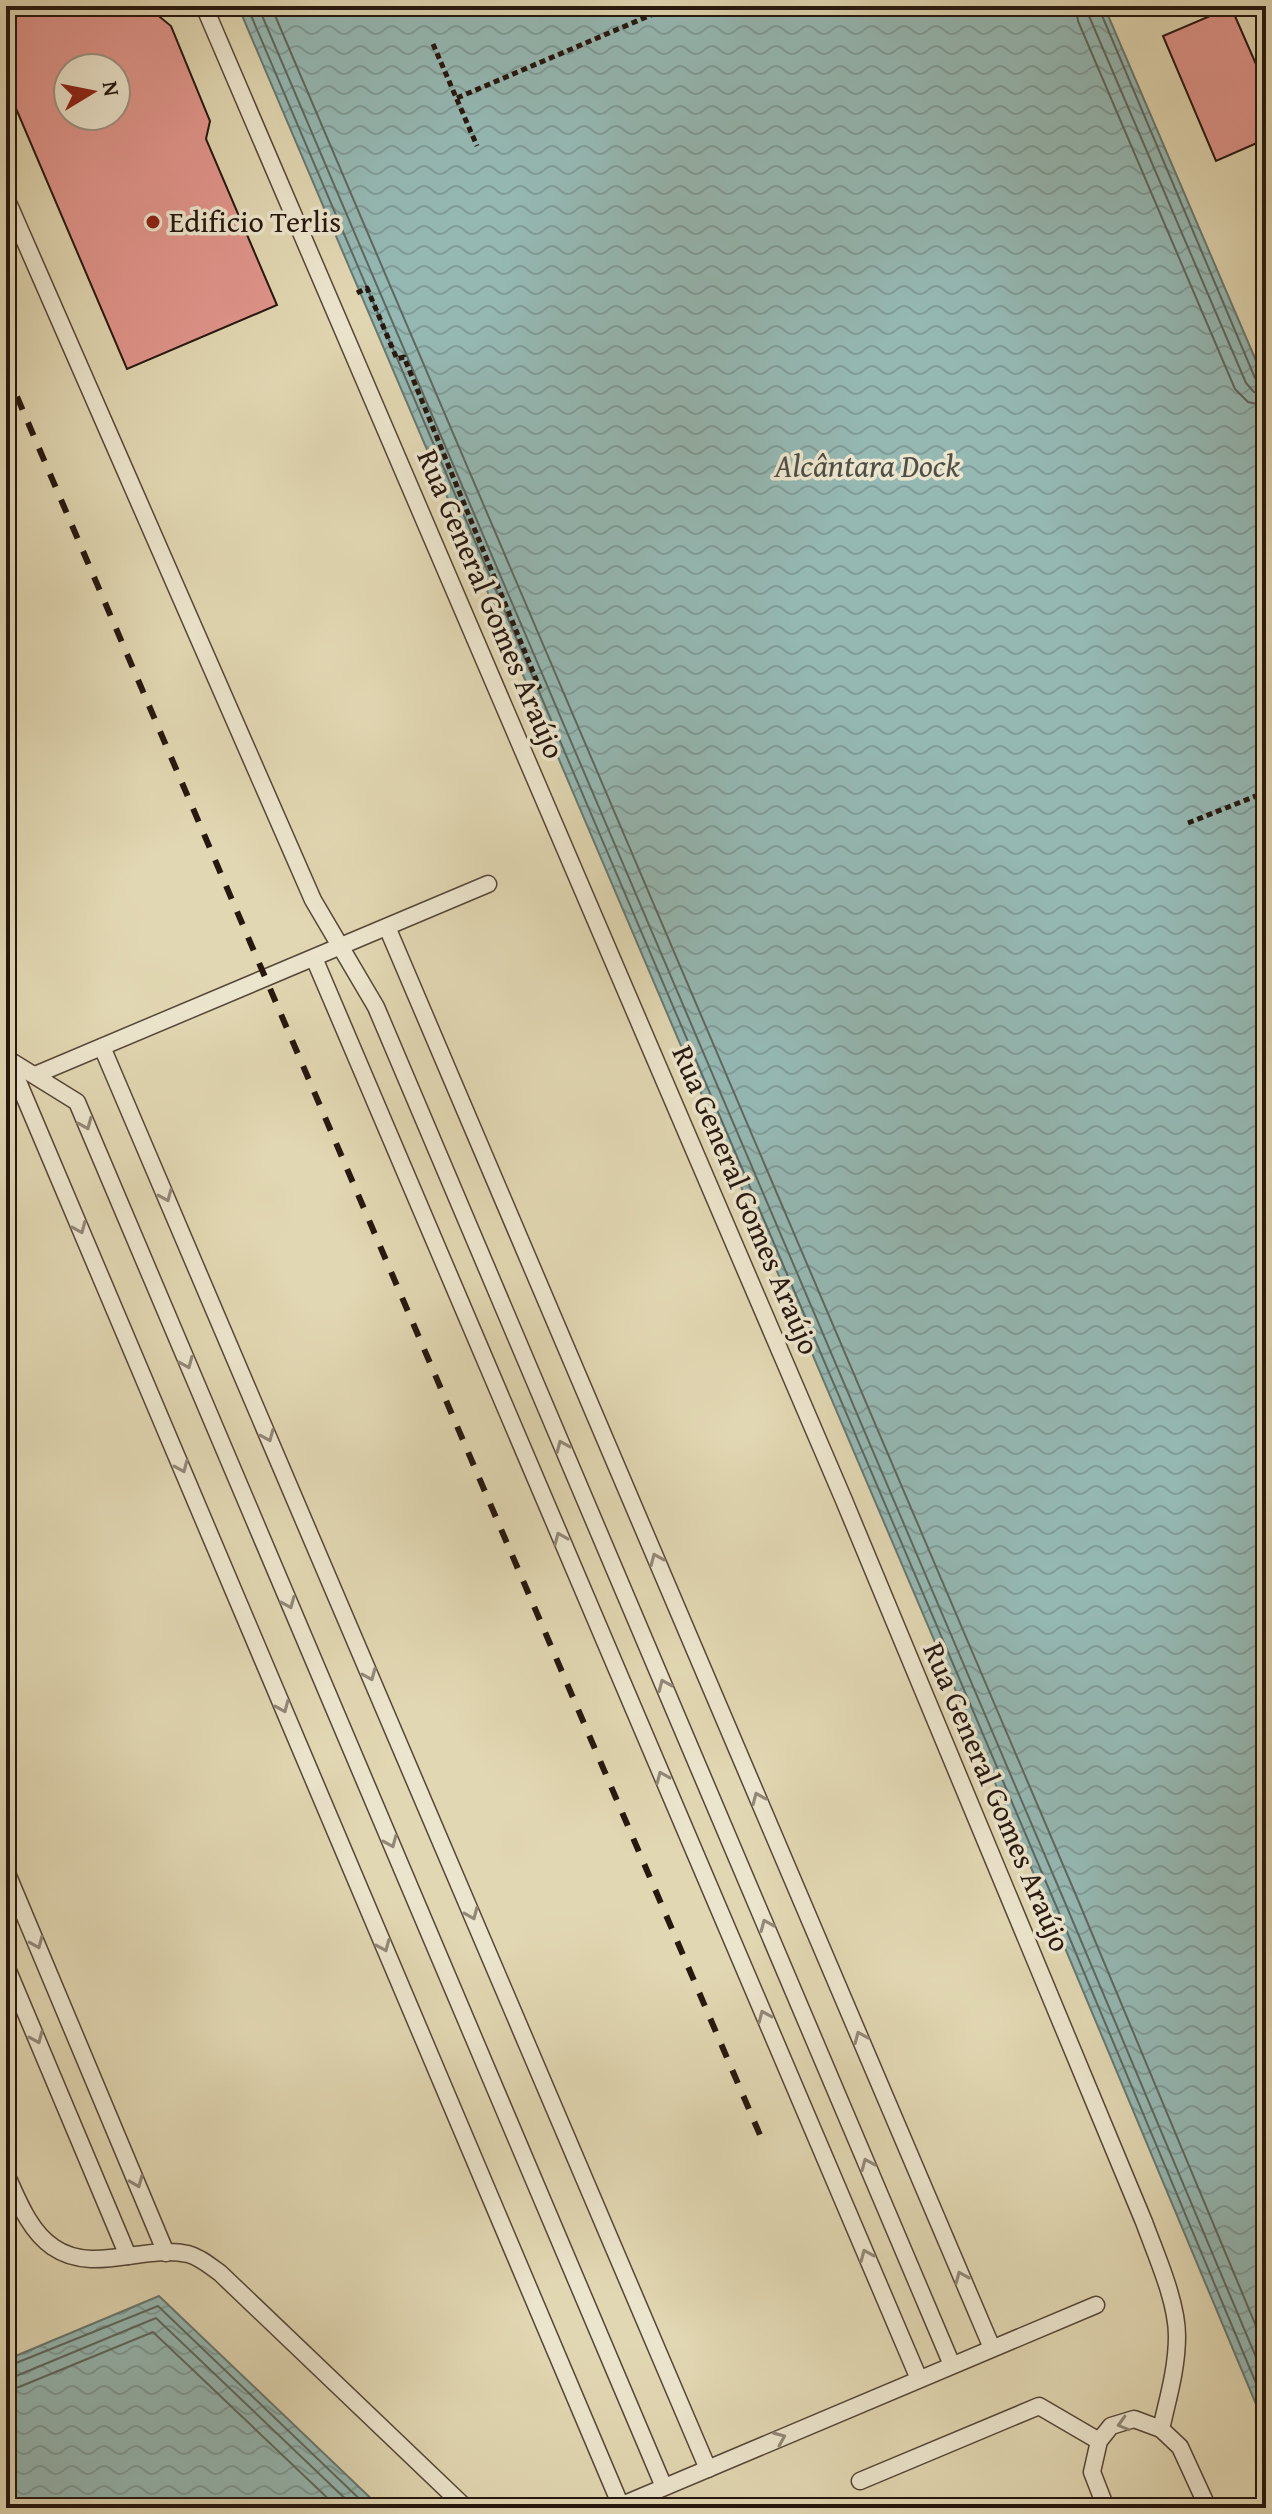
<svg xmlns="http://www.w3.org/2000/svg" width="1272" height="2514" font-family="'Gentium Book Plus',serif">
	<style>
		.water { fill: url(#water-waves); stroke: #697871; stroke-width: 2 }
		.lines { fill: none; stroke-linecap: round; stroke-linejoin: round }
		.shore { stroke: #5e6861; stroke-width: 2 }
		.building { fill: #e1958c; stroke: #26170f; stroke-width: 2; fill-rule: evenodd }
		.lane-casing { stroke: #554738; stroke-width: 19 }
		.path { stroke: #26170f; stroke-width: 5; stroke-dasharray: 6 4; stroke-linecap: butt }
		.lane { stroke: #ece5cd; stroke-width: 16 }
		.rail { stroke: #26170f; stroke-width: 6; stroke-dasharray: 14 14; stroke-linecap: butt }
		.oneway { stroke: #938878 }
		.poi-dot { fill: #8f2418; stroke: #ece5cd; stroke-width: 3 }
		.labels { text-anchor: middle; stroke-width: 7; stroke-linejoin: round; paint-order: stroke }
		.poi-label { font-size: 30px; fill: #26170f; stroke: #ece5cd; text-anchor: start }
		.street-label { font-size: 30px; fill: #26170f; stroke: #ece5cd }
		.water-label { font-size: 32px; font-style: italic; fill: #4d4f48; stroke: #ece5cd }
	</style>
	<defs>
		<pattern id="water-waves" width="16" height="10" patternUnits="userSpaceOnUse" patternTransform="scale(2)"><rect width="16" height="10" fill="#95b8b3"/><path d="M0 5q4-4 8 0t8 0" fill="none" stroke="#809d99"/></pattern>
	</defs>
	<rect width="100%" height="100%" fill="#e1d7b2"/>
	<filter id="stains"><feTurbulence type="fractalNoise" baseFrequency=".0025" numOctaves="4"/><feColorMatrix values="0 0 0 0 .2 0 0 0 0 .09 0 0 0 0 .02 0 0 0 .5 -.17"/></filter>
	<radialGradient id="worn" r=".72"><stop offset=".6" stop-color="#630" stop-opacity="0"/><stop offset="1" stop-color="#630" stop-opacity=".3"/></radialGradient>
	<g class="water">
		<polygon points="238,6 1104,6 1266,384 1266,2428 1050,1912"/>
		<polygon points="159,2296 381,2508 6,2508 6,2360"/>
	</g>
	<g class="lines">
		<g class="shore">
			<polyline points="247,6 1057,1908 1266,2407"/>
			<polyline points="258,6 1066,1905 1266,2381"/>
			<polyline points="271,6 1078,1900 1266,2350"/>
			<polyline points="1076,6 1078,21 1235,389 1248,402 1266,406"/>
			<polyline points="1088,6 1089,16 1246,383 1254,392 1266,394"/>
			<polyline points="1098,6 1255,378 1259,383 1266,384"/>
			<polyline points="6,2367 158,2306 369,2508"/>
			<polyline points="6,2377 16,2376 156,2318 355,2508"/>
			<polyline points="6,2389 19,2387 153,2332 338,2508"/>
		</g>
	</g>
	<g class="building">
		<path d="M 6,6 L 152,6 L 155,13 L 171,26 L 210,121 L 206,139 L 277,305 L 127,369 L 6,85 ZM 68,68 L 116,68 L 116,116 L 68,116 Z"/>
		<polygon points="1231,7 1266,87 1266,139 1216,161 1163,36"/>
	</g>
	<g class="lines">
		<defs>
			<g id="lane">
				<path d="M 204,6 L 843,1498 L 1144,2222 C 1156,2255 1177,2301 1177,2336 C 1177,2368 1168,2398 1161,2429"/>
				<polyline points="6,198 313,900 376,1007 952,2365"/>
				<polyline points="387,927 992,2348"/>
				<polyline points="314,958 919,2379"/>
				<polyline points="102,1047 708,2469"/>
				<polyline points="6,1058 77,1102 664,2487"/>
				<polyline points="8,1058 621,2506"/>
				<polyline points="35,1075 488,884"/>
				<polyline points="6,1871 166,2253"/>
				<polyline points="6,1966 128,2256"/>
				<path d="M 6,2174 C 17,2198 29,2231 53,2247 C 93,2275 144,2244 188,2254 C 200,2257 210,2266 220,2273 L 466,2508"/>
				<polyline points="860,2481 1039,2406 1099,2441"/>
				<polyline points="615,2508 1096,2305"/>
				<polyline points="1106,2508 1092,2472 1099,2441 1111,2426 1134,2419 1161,2429 1180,2447 1208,2508"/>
			</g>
		</defs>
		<use href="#lane" class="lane-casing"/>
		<g class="path">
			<polyline points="433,44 477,146"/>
			<polyline points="457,98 672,6"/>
			<polyline points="357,293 367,288 397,359 404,357 540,689"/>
			<polyline points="1188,823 1266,792"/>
			<polyline points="1265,1005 1266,1004"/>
		</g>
		<use href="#lane" class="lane"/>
		<polyline class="rail" points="6,371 760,2135"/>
	</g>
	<defs><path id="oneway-chevron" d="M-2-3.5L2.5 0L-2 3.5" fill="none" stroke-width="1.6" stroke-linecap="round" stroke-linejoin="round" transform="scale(2)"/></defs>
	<g class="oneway">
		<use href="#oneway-chevron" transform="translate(86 1124) rotate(67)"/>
		<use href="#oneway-chevron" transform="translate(166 1196) rotate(67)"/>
		<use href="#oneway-chevron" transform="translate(80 1228) rotate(67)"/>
		<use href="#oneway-chevron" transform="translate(187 1363) rotate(67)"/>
		<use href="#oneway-chevron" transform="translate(268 1436) rotate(67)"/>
		<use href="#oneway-chevron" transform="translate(562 1446) rotate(-113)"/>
		<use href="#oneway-chevron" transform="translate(182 1467) rotate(67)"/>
		<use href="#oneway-chevron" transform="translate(560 1538) rotate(-113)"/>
		<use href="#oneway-chevron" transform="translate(656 1559) rotate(-113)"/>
		<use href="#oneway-chevron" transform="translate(289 1603) rotate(67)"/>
		<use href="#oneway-chevron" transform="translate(370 1675) rotate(67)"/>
		<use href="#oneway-chevron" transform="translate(664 1685) rotate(-113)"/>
		<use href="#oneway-chevron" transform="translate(283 1707) rotate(67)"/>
		<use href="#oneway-chevron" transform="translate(662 1777) rotate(-113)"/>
		<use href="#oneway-chevron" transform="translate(758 1798) rotate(-113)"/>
		<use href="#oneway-chevron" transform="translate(391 1842) rotate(67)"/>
		<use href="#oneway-chevron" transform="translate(472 1914) rotate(67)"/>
		<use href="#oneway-chevron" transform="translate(766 1925) rotate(-113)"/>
		<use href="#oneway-chevron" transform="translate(37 1943) rotate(67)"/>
		<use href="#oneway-chevron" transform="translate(384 1946) rotate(67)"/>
		<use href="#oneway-chevron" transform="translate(764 2016) rotate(-113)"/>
		<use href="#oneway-chevron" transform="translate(860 2037) rotate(-113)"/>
		<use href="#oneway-chevron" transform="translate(37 2038) rotate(67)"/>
		<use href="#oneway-chevron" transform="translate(867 2164) rotate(-113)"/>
		<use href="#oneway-chevron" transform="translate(137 2182) rotate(68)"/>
		<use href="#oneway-chevron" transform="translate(866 2255) rotate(-113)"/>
		<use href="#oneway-chevron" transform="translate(961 2277) rotate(-113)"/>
		<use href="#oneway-chevron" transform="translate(1123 2424) rotate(164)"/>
		<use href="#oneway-chevron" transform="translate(780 2438) rotate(-23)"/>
	</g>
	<circle class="poi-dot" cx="153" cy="222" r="8"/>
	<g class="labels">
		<g class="poi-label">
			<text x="169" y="232">Edificio Terlis</text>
		</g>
		<g class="street-label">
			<text transform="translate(491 604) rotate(67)" y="10">Rua General Gomes Araújo</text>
			<text transform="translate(746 1200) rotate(67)" y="10">Rua General Gomes Araújo</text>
			<text transform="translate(997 1797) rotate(67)" y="10">Rua General Gomes Araújo</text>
		</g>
		<g class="water-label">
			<text x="867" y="477">Alcântara Dock</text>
		</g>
	</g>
	<rect width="1272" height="2514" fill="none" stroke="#e1d7b2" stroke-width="32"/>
	<rect x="8" y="8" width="1256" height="2498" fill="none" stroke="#26170f" stroke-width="4"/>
	<rect x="16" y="16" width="1240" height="2482" fill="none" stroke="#26170f" stroke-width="2"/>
	<g transform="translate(92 92) rotate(80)"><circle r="38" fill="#ece5cd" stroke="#9d9381" stroke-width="2"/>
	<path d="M0-6L14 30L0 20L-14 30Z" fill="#8f2418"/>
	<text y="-12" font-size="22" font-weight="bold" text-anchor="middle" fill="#26170f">N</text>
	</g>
	<rect width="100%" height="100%" filter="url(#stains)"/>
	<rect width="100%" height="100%" fill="url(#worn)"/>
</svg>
